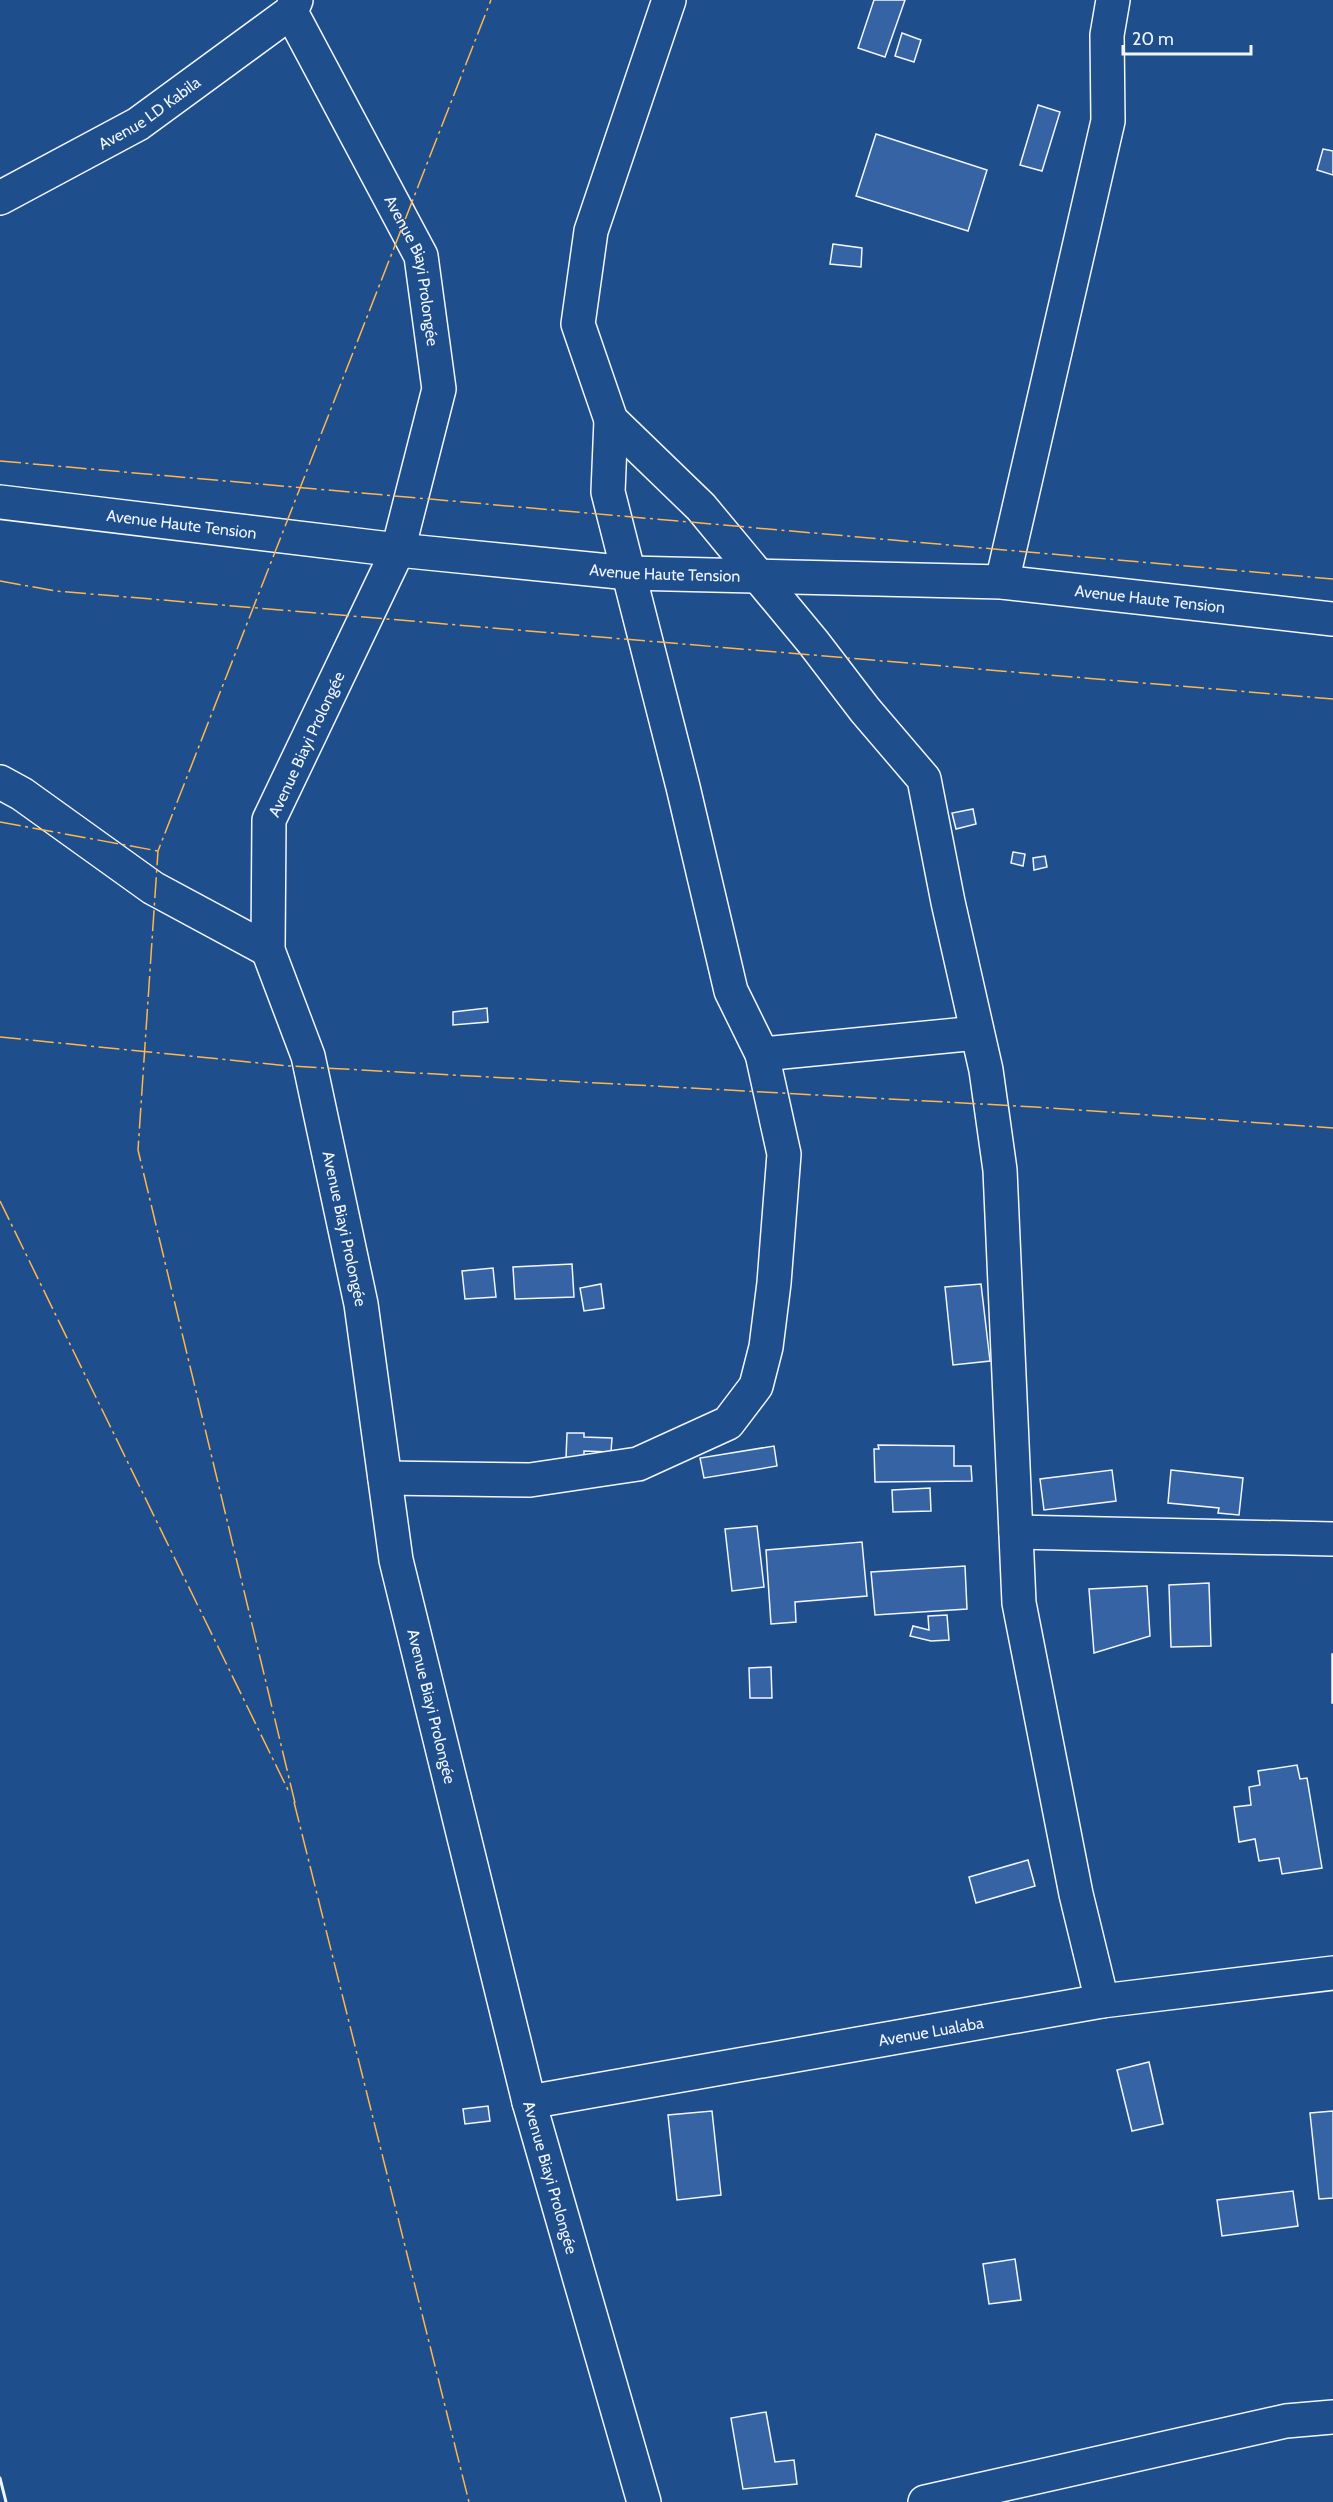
<svg xmlns="http://www.w3.org/2000/svg" width="1333" height="2502" font-family="Cabin,sans-serif">
	<style>
		.building { fill: #3563a3; stroke: #f2f6ff; stroke-width: 1.5 }
		.lines { fill: none; stroke-linecap: round; stroke-linejoin: round }
		.street-casing { stroke: #f2f6ff; stroke-width: 36 }
		.street { stroke: #1f4e8c; stroke-width: 33 }
		.wall { stroke: #f2f6ff; stroke-width: 3 }
		.power { stroke: #ffb74d; stroke-width: 1.5; stroke-dasharray: 21 4.5 3 4.5; stroke-linecap: butt }
		.labels { text-anchor: middle; stroke-width: 4.5; stroke-linejoin: round; paint-order: stroke }
		.street-label { font-size: 16px; fill: #f2f6ff; stroke: #1f4e8c }
	</style>
	<rect width="100%" height="100%" fill="#1f4e8c"/>
	<g class="building">
		<polygon points="874,0 905,0 885,57 858,48"/>
		<polygon points="902,33 921,40 914,62 895,56"/>
		<polygon points="1038,105 1060,112 1042,171 1020,165"/>
		<polygon points="876,134 987,170 968,231 856,196"/>
		<polygon points="1323,149 1333,151 1333,175 1317,170"/>
		<polygon points="833,244 862,248 861,267 830,264"/>
		<polygon points="973,809 976,824 956,829 952,813"/>
		<polygon points="1013,852 1025,854 1023,866 1011,863"/>
		<polygon points="1045,856 1047,867 1034,870 1033,858"/>
		<polygon points="487,1008 488,1022 453,1025 453,1012"/>
		<polygon points="572,1264 574,1297 515,1299 513,1267"/>
		<polygon points="493,1268 496,1297 465,1299 462,1271"/>
		<polygon points="601,1284 604,1308 584,1311 580,1288"/>
		<polygon points="981,1284 990,1361 953,1365 945,1287"/>
		<polygon points="567,1433 584,1433 584,1437 612,1438 611,1452 584,1451 584,1458 566,1458"/>
		<polygon points="878,1445 954,1446 954,1466 971,1466 972,1481 875,1482 874,1449 879,1449"/>
		<polygon points="774,1446 777,1466 704,1478 700,1458"/>
		<polygon points="1112,1470 1116,1501 1044,1510 1040,1479"/>
		<polygon points="1171,1470 1243,1478 1239,1515 1218,1513 1219,1508 1168,1503"/>
		<polygon points="930,1488 931,1511 893,1512 892,1490"/>
		<polygon points="757,1526 764,1587 732,1591 725,1529"/>
		<polygon points="862,1542 867,1596 795,1602 796,1622 771,1624 766,1550"/>
		<polygon points="965,1566 967,1609 875,1615 871,1572"/>
		<polygon points="1209,1583 1211,1646 1171,1647 1169,1585"/>
		<polygon points="1147,1586 1150,1636 1094,1653 1089,1589"/>
		<polygon points="947,1615 949,1640 931,1641 910,1636 913,1626 929,1630 928,1616"/>
		<rect x="1332" y="1654" width="1" height="49"/>
		<polygon points="771,1667 772,1698 750,1698 749,1668"/>
		<polygon points="1297,1765 1300,1779 1307,1778 1322,1868 1282,1874 1279,1858 1259,1861 1255,1839 1239,1842 1234,1807 1251,1805 1249,1787 1260,1785 1258,1771"/>
		<polygon points="1028,1860 1035,1886 976,1903 969,1877"/>
		<polygon points="1149,2062 1163,2124 1132,2131 1117,2070"/>
		<polygon points="488,2106 490,2121 465,2124 463,2109"/>
		<polygon points="712,2111 721,2195 677,2200 668,2115"/>
		<polygon points="1333,2111 1333,2198 1319,2199 1310,2113"/>
		<polygon points="1293,2191 1298,2226 1222,2236 1217,2200"/>
		<polygon points="1015,2259 1021,2300 989,2304 983,2264"/>
		<polygon points="766,2412 775,2462 794,2460 797,2484 743,2489 731,2418"/>
	</g>
	<g class="lines">
		<defs>
			<g id="street">
				<polyline points="669,0 591,231 578,324 611,420 701,507 813,642 865,710 924,779 948,902 986,1070 1000,1170 1019,1603 1076,1894 1102,2001"/>
				<path id="s1" d="M 291,12 L 421,256 L 439,389 L 398,550 L 269,820 L 268,950 L 308,1056 L 361,1304 L 396,1560 L 529,2102 L 644,2502"/>
				<path id="s2" d="M 0,198 L 138,124 L 291,12 L 296,0"/>
				<polyline points="611,420 608,492 683,787 731,991 762,1054 977,1033"/>
				<path id="s3" d="M 0,502 L 398,550 L 629,573 L 1002,582 L 1333,619"/>
				<polyline points="1002,582 1108,121 1107,35 1113,0"/>
				<polyline points="0,782 22,794 153,888 268,950"/>
				<polyline points="385,1478 530,1480 638,1464 728,1423 756,1386 766,1347 774,1283 784,1154 762,1054"/>
				<polyline points="1016,1532 1333,1539"/>
				<path id="s4" d="M 529,2102 L 1102,2001 L 1333,1973"/>
				<polyline points="925,2502 1286,2421 1333,2417"/>
			</g>
		</defs>
		<use href="#street" class="street-casing"/>
		<use href="#street" class="street"/>
		<polyline class="wall" points="0,2478 6,2502"/>
		<g class="power">
			<polyline points="0,461 1333,579"/>
			<polyline points="0,581 56,591 1333,699"/>
			<polyline points="0,822 158,851"/>
			<polyline points="0,1037 289,1066 1036,1107 1333,1128"/>
			<polyline points="0,1201 290,1794"/>
			<polyline points="294,1802 469,2502"/>
			<polyline points="295,1803 138,1150 158,851 491,0"/>
		</g>
	</g>
	<g class="labels">
		<g class="street-label">
			<text dy="6" stroke="none"><textPath href="#s2" startOffset="172">Avenue LD Kabila</textPath></text>
			<text dy="6" stroke="none"><textPath href="#s1" startOffset="288">Avenue Biayi Prolongée</textPath></text>
			<text dy="6" stroke="none"><textPath href="#s3" startOffset="183">Avenue Haute Tension</textPath></text>
			<text dy="6" stroke="none"><textPath href="#s3" startOffset="669">Avenue Haute Tension</textPath></text>
			<text dy="6" stroke="none"><textPath href="#s3" startOffset="1155">Avenue Haute Tension</textPath></text>
			<text transform="translate(306 744) rotate(-65)" y="6">Avenue Biayi Prolongée</text>
			<text dy="6" stroke="none"><textPath href="#s1" startOffset="1296">Avenue Biayi Prolongée</textPath></text>
			<text dy="6" stroke="none"><textPath href="#s1" startOffset="1782">Avenue Biayi Prolongée</textPath></text>
			<text dy="6" stroke="none"><textPath href="#s4" startOffset="408">Avenue Lualaba</textPath></text>
			<text dy="6" stroke="none"><textPath href="#s1" startOffset="2268">Avenue Biayi Prolongée</textPath></text>
		</g>
	</g>
	<path d="M1123 45v9h128v-9" fill="none" stroke="#f2f6ff" stroke-width="3"/>
	<text x="1132" y="45" font-size="18" fill="#f2f6ff" stroke="#1f4e8c" stroke-width="4.5" paint-order="stroke">20 m</text>
</svg>
